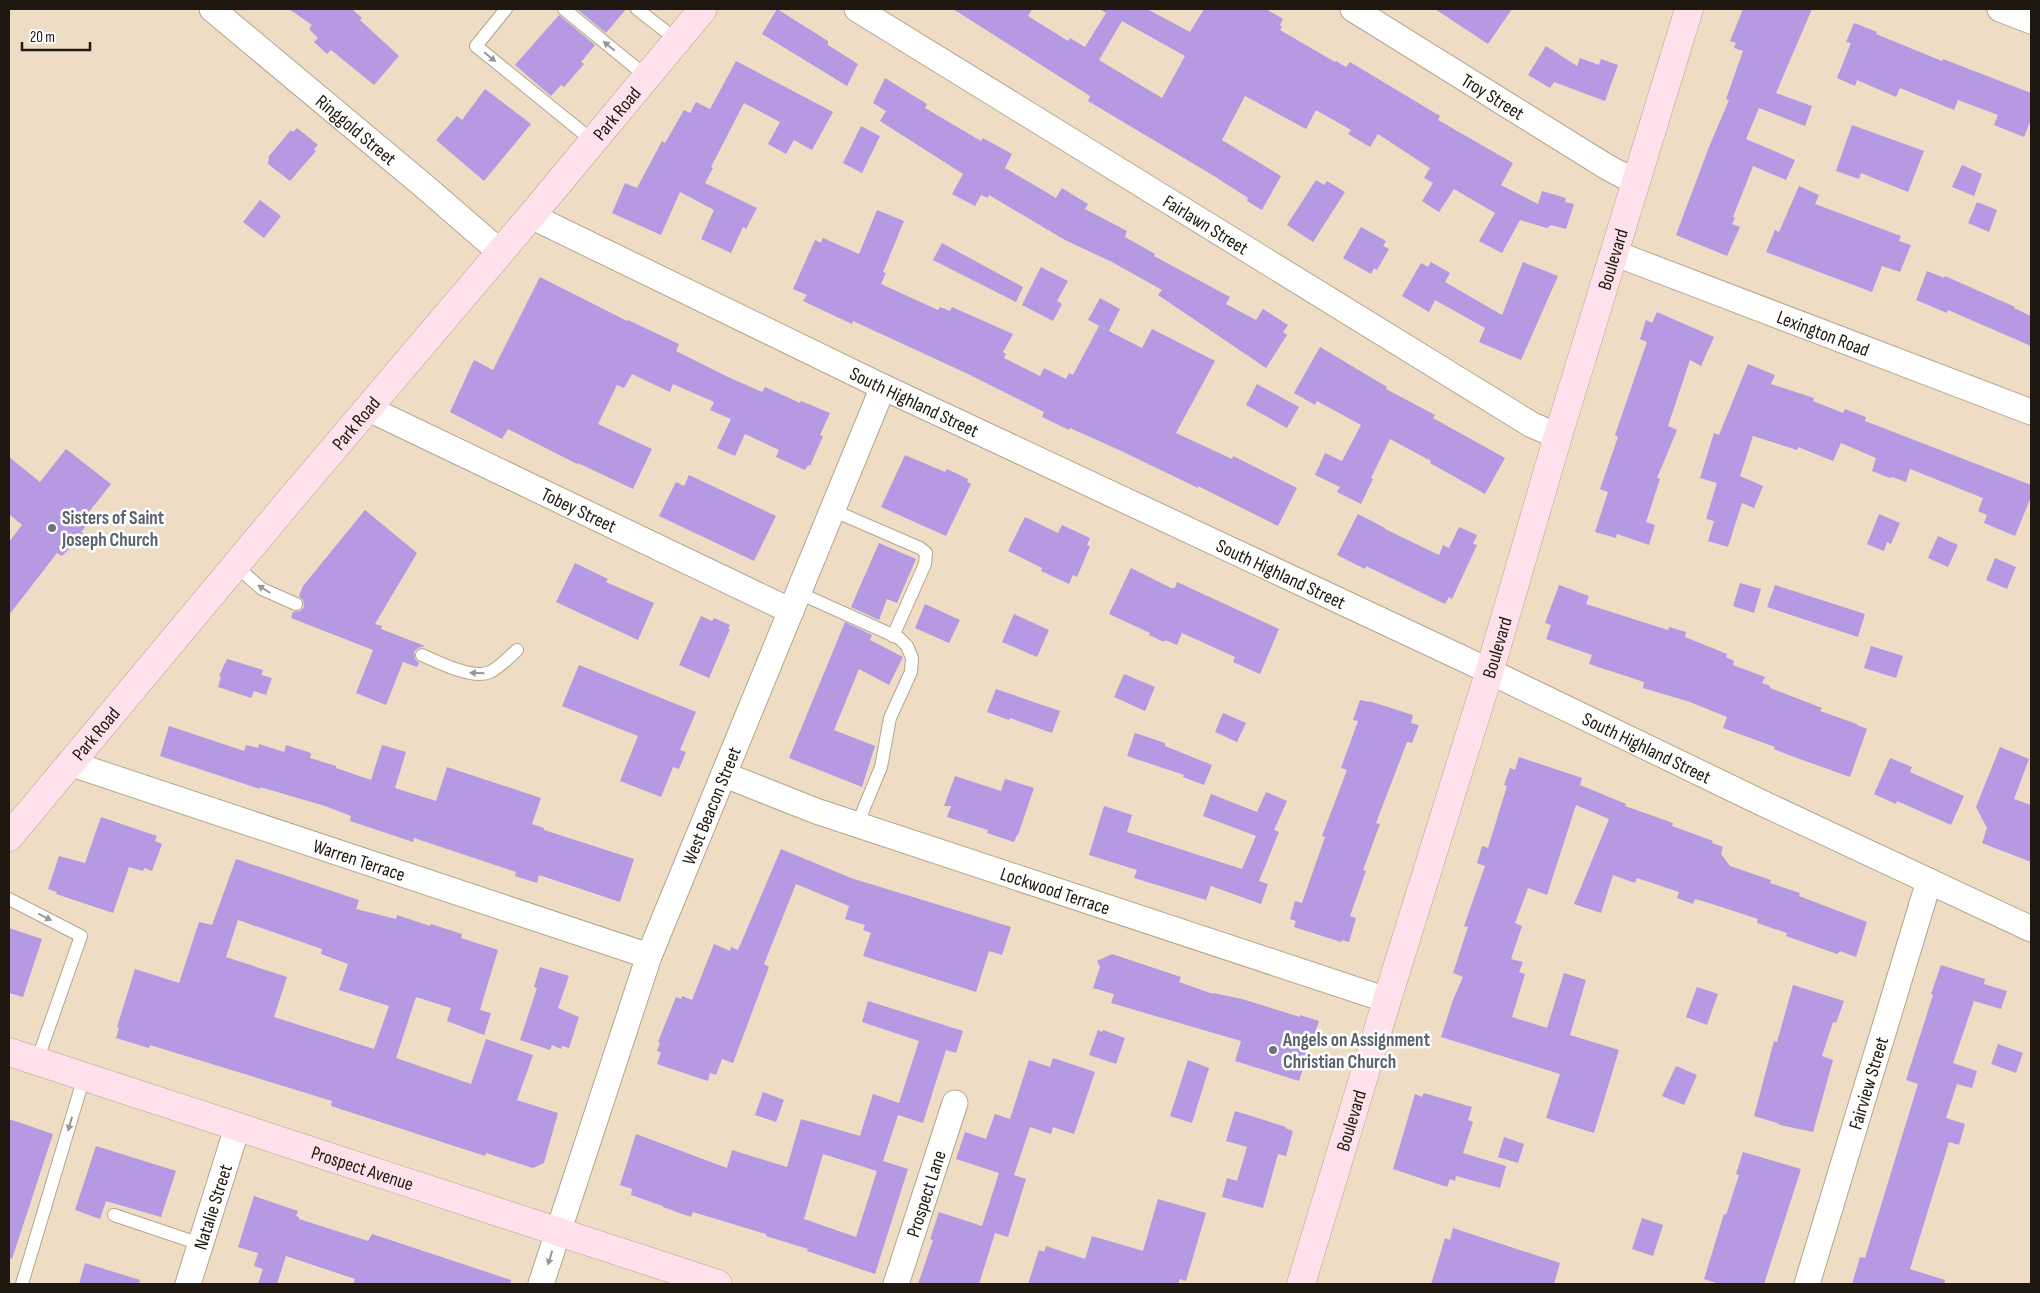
<svg xmlns="http://www.w3.org/2000/svg" width="2040" height="1293" font-family="'Sofia Sans Condensed',sans-serif">
	<style>
		.building { fill: #b599e2; fill-rule: evenodd }
		.lines { fill: none; stroke-linecap: round; stroke-linejoin: round }
		.lane-casing { stroke: #b5a58e; stroke-width: 14 }
		.street-casing { stroke: #b5a58e; stroke-width: 27 }
		.secondary-casing { stroke: #b5a58e; stroke-width: 29 }
		.lane { stroke: #fff; stroke-width: 12 }
		.street { stroke: #fff; stroke-width: 25 }
		.secondary { stroke: #fee1ea; stroke-width: 28 }
		.oneway { fill: #9a9793 }
		.worship-dot { fill: #6b7280; stroke: #fff; stroke-width: 2 }
		.labels { text-anchor: middle; stroke-width: 5; stroke-linejoin: round; paint-order: stroke }
		.street-label { font-size: 19px; fill: #1e1810; stroke: #fff }
		.worship-label { font-size: 19px; font-weight: bold; fill: #5b616d; stroke: #fff; text-anchor: start }
	</style>
	<rect width="100%" height="100%" fill="#eeddc4"/>
	<g class="building">
		<polygon points="289,9 352,9 362,18 360,20 399,56 374,85 331,50 327,54 314,42 318,38 309,29 312,25"/>
		<polygon points="577,9 626,9 606,33"/>
		<polygon points="777,9 828,41 828,45 858,64 847,86 762,34"/>
		<path d="M 953,9 L 1032,9 L 1028,16 L 1068,41 L 1070,38 L 1085,47 L 1106,13 L 1099,9 L 1147,9 L 1190,32 L 1204,9 L 1266,9 L 1283,19 L 1280,25 L 1282,27 L 1280,30 L 1335,62 L 1336,61 L 1346,67 L 1350,62 L 1440,116 L 1438,120 L 1513,163 L 1501,185 L 1538,204 L 1542,191 L 1566,198 L 1565,202 L 1574,204 L 1566,229 L 1551,225 L 1547,228 L 1520,220 L 1502,253 L 1479,241 L 1495,213 L 1454,189 L 1439,212 L 1422,201 L 1433,183 L 1424,178 L 1430,168 L 1378,134 L 1370,147 L 1348,134 L 1351,130 L 1316,110 L 1306,129 L 1245,96 L 1222,140 L 1281,176 L 1262,210 L 1247,201 L 1248,198 L 1214,176 L 1088,101 L 1090,96 ZM 1122,21 L 1185,56 L 1162,98 L 1099,60 Z"/>
		<polygon points="1435,9 1512,9 1488,44"/>
		<polygon points="1743,9 1812,9 1776,93 1812,106 1805,126 1759,108 1746,139 1795,160 1786,180 1753,166 1733,217 1735,218 1732,224 1740,227 1727,256 1676,235 1709,147 1729,100 1726,99 1743,51 1734,48 1736,43 1730,41"/>
		<polygon points="559,15 595,45 581,62 584,64 564,87 561,85 551,96 515,65"/>
		<polygon points="1854,23 1877,32 1876,34 1942,61 1943,59 2031,93 2031,119 2024,137 1994,125 1998,115 1958,100 1954,110 1900,88 1896,97 1857,80 1855,86 1837,78 1851,43 1846,42"/>
		<polygon points="1546,46 1577,66 1580,58 1599,65 1601,59 1618,65 1605,101 1554,82 1550,88 1528,75"/>
		<polygon points="736,61 833,112 812,150 794,140 786,154 768,144 780,122 744,103 711,167 713,168 705,183 757,208 746,229 743,227 731,253 701,239 714,210 680,192 661,235 612,213 625,183 637,188 662,141 665,143 684,110 690,113 696,102 710,109"/>
		<polygon points="885,78 927,104 925,108 981,141 983,138 1012,154 1005,168 1056,198 1062,188 1088,204 1085,209 1127,231 1125,237 1155,254 1154,256 1230,297 1226,304 1256,320 1263,309 1288,325 1283,332 1287,335 1266,368 1158,295 1162,290 1112,262 1065,240 989,195 988,198 981,195 975,206 952,194 963,174 880,121 886,111 873,103"/>
		<polygon points="485,89 531,124 484,181 436,140 457,116 462,120"/>
		<polygon points="1852,125 1924,151 1908,192 1861,173 1859,179 1836,171"/>
		<polygon points="861,126 880,136 862,173 843,163"/>
		<polygon points="297,128 318,145 314,149 316,151 290,181 268,164 269,156 291,130 293,132"/>
		<polygon points="1962,165 1982,174 1974,196 1952,187"/>
		<polygon points="1316,180 1324,185 1327,181 1345,192 1313,242 1287,225"/>
		<polygon points="1799,186 1819,195 1815,204 1901,236 1899,241 1911,245 1900,272 1882,266 1872,292 1766,252 1775,230 1779,232"/>
		<polygon points="260,200 281,216 264,238 243,222"/>
		<polygon points="1977,202 1997,210 1989,232 1968,223"/>
		<polygon points="877,210 904,221 883,272 886,273 881,284 938,310 940,307 950,311 952,307 1013,334 1003,352 1006,354 1004,358 1040,376 1044,368 1066,379 1069,373 1073,375 1099,326 1142,348 1152,329 1215,361 1176,433 1232,459 1233,456 1297,488 1278,526 1198,486 1198,488 1117,449 1070,428 1069,430 1042,417 1044,412 968,374 853,321 852,324 803,301 807,295 793,289 815,240 821,243 823,238 859,254"/>
		<polygon points="1361,227 1386,241 1383,246 1389,249 1377,270 1374,268 1371,274 1343,258"/>
		<polygon points="942,243 1023,287 1016,302 933,260"/>
		<polygon points="1431,262 1450,273 1445,282 1502,315 1523,262 1558,276 1521,360 1479,342 1485,328 1435,300 1429,312 1402,296 1421,263 1428,267"/>
		<polygon points="1041,267 1068,281 1057,301 1062,304 1053,321 1022,305"/>
		<polygon points="1927,271 1944,278 1945,276 2015,307 2014,308 2031,316 2031,346 1948,310 1947,313 1916,300"/>
		<polygon points="540,277 627,321 628,320 679,344 676,351 728,377 762,392 765,387 800,403 801,401 830,413 820,435 823,436 810,466 808,465 805,470 776,457 779,450 745,434 735,456 717,448 731,419 710,410 714,402 673,384 670,392 632,374 624,388 617,385 598,424 652,449 633,489 578,463 577,464 508,429 502,439 450,412 474,360 493,370"/>
		<polygon points="1100,298 1120,309 1109,331 1088,320"/>
		<polygon points="1657,312 1714,337 1701,366 1690,360 1668,426 1677,430 1657,478 1660,479 1646,522 1655,525 1649,545 1617,534 1616,538 1595,532 1608,492 1600,489 1618,437 1615,435 1647,342 1640,339 1646,320 1652,323"/>
		<polygon points="1320,347 1387,387 1386,389 1435,415 1433,418 1505,458 1485,494 1430,463 1431,461 1390,439 1371,478 1373,479 1361,504 1337,492 1340,487 1315,475 1325,453 1342,461 1361,425 1317,401 1315,405 1294,393"/>
		<polygon points="1748,364 1775,375 1771,384 1814,398 1813,401 1843,413 1845,409 1866,417 1865,421 2031,485 2031,497 2015,536 1984,523 1987,515 1978,511 1983,498 1910,469 1906,482 1892,477 1890,478 1872,471 1876,458 1841,443 1833,461 1798,447 1797,450 1753,436 1740,476 1763,486 1754,508 1742,503 1728,547 1708,541 1714,521 1706,519 1717,483 1700,478 1714,433 1719,435"/>
		<polygon points="1257,384 1299,407 1287,428 1246,405"/>
		<polygon points="66,449 111,484 85,517 90,521 81,532 84,534 62,556 57,553 9,615 9,542 22,525 9,514 9,457 40,482"/>
		<polygon points="905,455 945,472 947,469 968,479 967,482 971,484 946,536 881,507"/>
		<polygon points="689,475 776,516 754,561 659,516 676,482 684,486"/>
		<polygon points="365,510 417,553 375,624 382,626 381,629 425,646 418,648 414,652 415,659 419,663 417,667 403,662 386,705 356,693 373,650 291,618 293,612 300,611 304,607 303,600 299,596 303,586"/>
		<polygon points="1358,514 1385,528 1385,529 1439,555 1443,545 1449,548 1459,527 1477,535 1473,544 1477,545 1452,599 1449,597 1445,604 1366,566 1365,569 1337,555"/>
		<polygon points="1879,514 1900,523 1891,544 1887,542 1884,551 1867,544"/>
		<polygon points="1025,517 1058,533 1062,525 1090,538 1087,545 1090,546 1077,577 1073,575 1069,584 1041,571 1042,568 1008,551"/>
		<polygon points="1938,536 1958,545 1948,567 1928,558"/>
		<polygon points="879,543 916,559 897,603 887,599 879,620 851,607"/>
		<polygon points="1995,558 2016,567 2007,589 1986,580"/>
		<polygon points="575,563 608,579 606,582 654,603 638,640 556,602"/>
		<polygon points="1131,568 1171,588 1175,588 1177,582 1279,629 1260,674 1233,662 1235,657 1182,633 1177,645 1165,640 1164,642 1149,635 1150,633 1109,614"/>
		<polygon points="1740,583 1761,589 1754,613 1733,606"/>
		<polygon points="1559,585 1589,596 1586,604 1668,630 1669,627 1686,632 1685,637 1727,654 1726,657 1734,661 1733,665 1765,677 1762,683 1770,686 1770,688 1822,708 1820,711 1857,724 1857,725 1867,729 1850,777 1786,754 1774,749 1775,747 1723,728 1727,717 1690,702 1643,688 1644,682 1589,664 1592,655 1546,639 1551,625 1545,623"/>
		<polygon points="1775,585 1865,614 1858,637 1767,607"/>
		<polygon points="925,604 960,620 949,643 915,628"/>
		<polygon points="1014,614 1049,630 1037,657 1002,642"/>
		<polygon points="701,616 712,621 714,618 730,625 728,629 730,629 709,678 679,665"/>
		<polygon points="845,622 872,635 870,640 903,657 889,685 859,669 834,730 875,746 862,787 789,758"/>
		<polygon points="1871,646 1903,656 1896,678 1864,668"/>
		<polygon points="227,659 263,670 261,675 272,678 266,695 254,691 251,698 218,687 221,677 219,676"/>
		<polygon points="579,665 696,712 680,750 686,752 679,769 673,767 661,797 620,781 638,736 562,706"/>
		<polygon points="1124,674 1155,687 1145,711 1114,697"/>
		<polygon points="996,689 1060,711 1052,733 1010,718 1009,720 987,712"/>
		<polygon points="1360,700 1369,702 1369,701 1413,715 1411,723 1419,725 1412,743 1407,742 1376,823 1380,824 1363,870 1366,871 1350,916 1356,918 1349,942 1342,940 1341,942 1294,927 1296,921 1290,919 1295,901 1302,903 1325,837 1322,836 1347,770 1341,768 1358,721 1353,720"/>
		<polygon points="1223,713 1246,723 1237,742 1215,732"/>
		<polygon points="169,726 244,751 246,745 258,748 259,744 284,752 286,745 311,753 310,758 336,766 336,768 371,780 382,745 406,752 395,788 436,801 447,767 541,798 532,824 544,828 544,830 634,859 620,902 539,875 537,883 515,876 516,872 414,838 413,842 350,821 351,816 325,806 260,787 260,789 160,756"/>
		<polygon points="1135,733 1165,743 1165,746 1212,765 1204,785 1183,777 1184,775 1127,756"/>
		<polygon points="2000,747 2029,759 2014,799 2031,805 2031,862 1982,843 1987,828 1976,807"/>
		<polygon points="1519,757 1582,778 1580,785 1626,804 1625,806 1673,823 1672,826 1713,841 1712,843 1723,847 1721,854 1730,866 1771,880 1770,883 1800,893 1799,896 1867,922 1856,957 1840,951 1837,954 1786,936 1787,933 1757,923 1758,919 1706,902 1695,899 1693,904 1677,898 1679,892 1637,878 1635,883 1613,875 1601,913 1574,904 1609,819 1576,805 1547,895 1528,888 1515,923 1522,926 1511,959 1523,962 1519,972 1525,974 1512,1017 1547,1028 1564,973 1586,980 1570,1035 1619,1050 1594,1133 1546,1118 1560,1074 1441,1037 1453,1000 1463,977 1453,973 1468,927 1464,926 1485,866 1477,863 1482,846 1488,848 1507,786 1504,785 1510,768 1515,770"/>
		<polygon points="1890,758 1912,767 1910,772 1964,796 1951,825 1897,801 1896,804 1874,794"/>
		<polygon points="955,776 1001,791 1005,779 1034,788 1018,835 1017,835 1014,842 987,833 988,830 947,817 951,806 944,806"/>
		<polygon points="1266,792 1287,801 1274,830 1279,832 1259,881 1268,884 1261,904 1211,886 1206,900 1134,878 1137,870 1089,855 1104,806 1132,815 1127,832 1242,869 1256,836 1203,816 1211,794 1257,812"/>
		<polygon points="101,817 157,836 155,841 162,844 152,871 144,868 143,871 129,867 113,913 56,894 57,892 48,889 59,856 85,863"/>
		<polygon points="781,849 851,878 1011,927 1002,955 989,951 976,992 863,956 871,933 863,930 865,925 845,919 849,906 796,884 764,964 769,967 733,1063 722,1059 716,1075 710,1073 708,1081 657,1064 661,1052 657,1051 660,1043 658,1042 676,997 681,999 682,996 692,1000 714,944 730,951 731,947 738,950"/>
		<path d="M 236,859 L 359,900 L 356,909 L 396,919 L 397,915 L 430,926 L 431,924 L 462,934 L 461,938 L 498,950 L 480,1010 L 491,1013 L 484,1035 L 447,1021 L 451,1008 L 416,997 L 396,1058 L 471,1084 L 486,1039 L 533,1055 L 517,1100 L 558,1113 L 544,1163 L 533,1168 L 486,1153 L 485,1156 L 331,1106 L 332,1101 L 150,1045 L 149,1048 L 116,1038 L 119,1028 L 117,1027 L 135,969 L 179,983 L 199,922 L 212,925 ZM 238,920 L 322,949 L 321,954 L 348,964 L 339,990 L 389,1006 L 374,1049 L 274,1017 L 287,977 L 226,957 Z"/>
		<polygon points="9,928 42,939 23,997 9,993"/>
		<polygon points="1112,954 1181,977 1179,982 1213,994 1213,993 1242,999 1300,1017 1300,1015 1319,1021 1299,1081 1235,1061 1241,1041 1111,1003 1114,994 1093,988 1100,967 1097,961"/>
		<polygon points="1941,965 1985,979 1984,984 2007,991 2001,1009 1974,1001 1953,1063 1977,1071 1972,1088 1957,1084 1946,1118 1965,1124 1959,1145 1949,1142 1910,1269 1945,1280 1944,1284 1852,1284 1860,1257 1865,1258 1918,1084 1906,1080 1933,995 1931,994"/>
		<polygon points="540,967 569,976 558,1008 579,1017 569,1048 562,1046 561,1049 552,1045 550,1050 520,1040 537,988 534,987"/>
		<polygon points="1793,985 1844,1001 1836,1023 1833,1022 1822,1056 1833,1060 1813,1132 1780,1125 1777,1123 1754,1116 1774,1041 1777,1042"/>
		<polygon points="1697,987 1718,994 1707,1025 1686,1017"/>
		<path d="M 868,1001 L 963,1031 L 956,1053 L 946,1050 L 923,1123 L 898,1115 L 883,1161 L 908,1169 L 875,1274 L 807,1251 L 808,1249 L 766,1236 L 766,1234 L 693,1212 L 691,1217 L 663,1207 L 663,1206 L 631,1195 L 632,1189 L 620,1185 L 636,1134 L 727,1168 L 732,1150 L 787,1167 L 801,1119 L 860,1136 L 873,1094 L 899,1103 L 919,1041 L 862,1022 ZM 823,1154 L 877,1171 L 856,1237 L 804,1219 Z"/>
		<polygon points="1098,1030 1102,1032 1103,1030 1125,1038 1116,1064 1089,1055"/>
		<polygon points="1998,1044 2023,1053 2016,1073 1991,1064"/>
		<polygon points="1053,1058 1095,1072 1074,1134 1053,1127 1051,1134 1030,1127 1014,1175 1026,1179 1008,1237 995,1233 979,1284 918,1284 933,1240 930,1239 939,1212 982,1226 999,1173 956,1159 965,1132 986,1139 995,1114 1010,1119 1029,1060 1050,1067"/>
		<polygon points="1188,1060 1209,1068 1192,1123 1170,1116"/>
		<polygon points="1676,1066 1697,1075 1684,1105 1662,1096"/>
		<polygon points="763,1092 784,1100 776,1122 755,1115"/>
		<polygon points="1424,1093 1472,1107 1468,1120 1473,1122 1463,1153 1506,1166 1500,1188 1456,1176 1455,1181 1450,1179 1447,1187 1393,1169 1415,1094 1422,1097"/>
		<polygon points="1235,1111 1286,1127 1285,1128 1293,1131 1286,1156 1278,1154 1263,1208 1222,1197 1227,1178 1237,1181 1247,1147 1226,1141"/>
		<polygon points="9,1119 53,1134 12,1259 9,1258"/>
		<polygon points="1504,1137 1524,1144 1518,1163 1498,1157"/>
		<polygon points="96,1146 176,1171 161,1217 106,1201 100,1219 75,1210"/>
		<polygon points="1743,1152 1801,1169 1764,1284 1719,1284 1704,1279 1724,1214 1726,1215 1739,1175 1736,1174"/>
		<polygon points="254,1196 298,1211 296,1216 299,1217 299,1219 368,1241 372,1234 511,1280 510,1284 353,1284 355,1279 286,1256 277,1284 258,1284 263,1269 254,1266 258,1253 238,1247"/>
		<polygon points="1158,1199 1206,1213 1186,1281 1180,1279 1178,1284 1028,1284 1039,1250 1044,1252 1046,1246 1085,1259 1092,1236 1143,1251"/>
		<polygon points="1642,1218 1663,1225 1653,1256 1632,1249"/>
		<polygon points="1453,1228 1560,1263 1554,1284 1431,1284 1445,1238 1450,1240"/>
		<polygon points="85,1263 140,1280 139,1284 79,1284"/>
	</g>
	<g class="lines">
		<defs>
			<g id="lane">
				<polyline points="506,9 476,46 593,141"/>
				<polyline points="564,9 647,77"/>
				<polyline points="637,9 677,40"/>
				<polyline points="832,510 920,548 926,553 925,564 893,636"/>
				<polyline points="236,566 262,589 296,604"/>
				<polyline points="799,593 899,638 907,646 912,658 911,672 890,718 881,767 857,825"/>
				<path d="M 422,655 C 438,662 473,680 490,672 C 499,668 509,657 517,650"/>
				<polyline points="9,899 81,936 37,1061"/>
				<polyline points="114,1215 200,1244"/>
				<polyline points="22,1284 84,1077"/>
			</g>
			<g id="street">
				<path id="s1" d="M 212,9 L 424,186 L 500,252"/>
				<path id="s2" d="M 857,9 L 1532,425 L 1558,436"/>
				<path id="s3" d="M 1353,9 L 1607,167 L 1635,182"/>
				<polyline points="2000,9 2031,21"/>
				<path id="s4" d="M 531,216 L 883,387 L 1468,661 L 1760,802 L 2031,929"/>
				<path id="s5" d="M 1614,253 L 2031,412"/>
				<path id="s6" d="M 367,408 L 791,611"/>
				<path id="s7" d="M 69,763 L 649,956"/>
				<path id="s8" d="M 725,775 L 816,811 L 1387,1000"/>
				<path id="s9" d="M 188,1284 L 237,1128"/>
				<path id="s10" d="M 541,1284 L 649,956 L 883,387"/>
				<path id="s11" d="M 896,1284 L 955,1103"/>
				<path id="s12" d="M 1807,1284 L 1929,881"/>
			</g>
			<g id="secondary">
				<path id="s13" d="M 9,837 L 291,499 L 531,216 L 703,9"/>
				<path id="s14" d="M 9,1052 L 718,1284"/>
				<path id="s15" d="M 1301,1284 L 1387,1000 L 1489,673 L 1558,436 L 1689,9"/>
			</g>
		</defs>
		<use href="#lane" class="lane-casing"/>
		<use href="#street" class="street-casing"/>
		<use href="#secondary" class="secondary-casing"/>
		<use href="#lane" class="lane"/>
		<use href="#street" class="street"/>
		<use href="#secondary" class="secondary"/>
	</g>
	<defs><path id="oneway-solid" d="M-6-.8H1V-3.2L6.5 0L1 3.2V.8H-6Z" transform="scale(1.25)"/></defs>
	<g class="oneway">
		<use href="#oneway-solid" transform="translate(609 46) rotate(-141)"/>
		<use href="#oneway-solid" transform="translate(490 57) rotate(39)"/>
		<use href="#oneway-solid" transform="translate(264 589) rotate(-148)"/>
		<use href="#oneway-solid" transform="translate(477 673) rotate(-178)"/>
		<use href="#oneway-solid" transform="translate(45 917) rotate(27)"/>
		<use href="#oneway-solid" transform="translate(70 1124) rotate(106)"/>
		<use href="#oneway-solid" transform="translate(550 1258) rotate(107)"/>
	</g>
	<g class="worship-dot">
		<circle cx="52" cy="528" r="5"/>
		<circle cx="1273" cy="1050" r="5"/>
	</g>
	<g class="labels">
		<g class="street-label">
			<text dy="7" stroke="none"><textPath href="#s3" startOffset="165">Troy Street</textPath></text>
			<text dy="7" stroke="none"><textPath href="#s13" startOffset="945">Park Road</textPath></text>
			<text dy="7" stroke="none"><textPath href="#s1" startOffset="188">Ringgold Street</textPath></text>
			<text dy="7" stroke="none"><textPath href="#s2" startOffset="410">Fairlawn Street</textPath></text>
			<text dy="7" stroke="none"><textPath href="#s15" startOffset="1071">Boulevard</textPath></text>
			<text dy="7" stroke="none"><textPath href="#s5" startOffset="224">Lexington Road</textPath></text>
			<text dy="7" stroke="none"><textPath href="#s4" startOffset="426">South Highland Street</textPath></text>
			<text dy="7" stroke="none"><textPath href="#s13" startOffset="540">Park Road</textPath></text>
			<text dy="7" stroke="none"><textPath href="#s6" startOffset="235">Tobey Street</textPath></text>
			<text dy="7" stroke="none"><textPath href="#s4" startOffset="831">South Highland Street</textPath></text>
			<text dy="7" stroke="none"><textPath href="#s15" startOffset="666">Boulevard</textPath></text>
			<text dy="7" stroke="none"><textPath href="#s13" startOffset="135">Park Road</textPath></text>
			<text dy="7" stroke="none"><textPath href="#s4" startOffset="1236">South Highland Street</textPath></text>
			<text dy="7" stroke="none"><textPath href="#s10" startOffset="508">West Beacon Street</textPath></text>
			<text dy="7" stroke="none"><textPath href="#s7" startOffset="306">Warren Terrace</textPath></text>
			<text dy="7" stroke="none"><textPath href="#s8" startOffset="350">Lockwood Terrace</textPath></text>
			<text dy="7" stroke="none"><textPath href="#s12" startOffset="210">Fairview Street</textPath></text>
			<text dy="7" stroke="none"><textPath href="#s15" startOffset="171">Boulevard</textPath></text>
			<text dy="7" stroke="none"><textPath href="#s14" startOffset="372">Prospect Avenue</textPath></text>
			<text dy="7" stroke="none"><textPath href="#s11" startOffset="95">Prospect Lane</textPath></text>
			<text dy="7" stroke="none"><textPath href="#s9" startOffset="81">Natalie Street</textPath></text>
		</g>
		<g class="worship-label">
			<text x="62" y="524">Sisters of Saint<tspan x="62" dy="22">Joseph Church</tspan></text>
			<text x="1283" y="1046">Angels on Assignment<tspan x="1283" dy="22">Christian Church</tspan></text>
		</g>
	</g>
	<rect width="2040" height="1293" fill="none" stroke="#1e1810" stroke-width="20"/>
	<path d="M22 42v8h68v-8" fill="none" stroke="#1e1810" stroke-width="2.5"/>
	<text x="30" y="42" font-size="15" fill="#1e1810" stroke="#ffffff" stroke-width="4" paint-order="stroke">20 m</text>
</svg>
